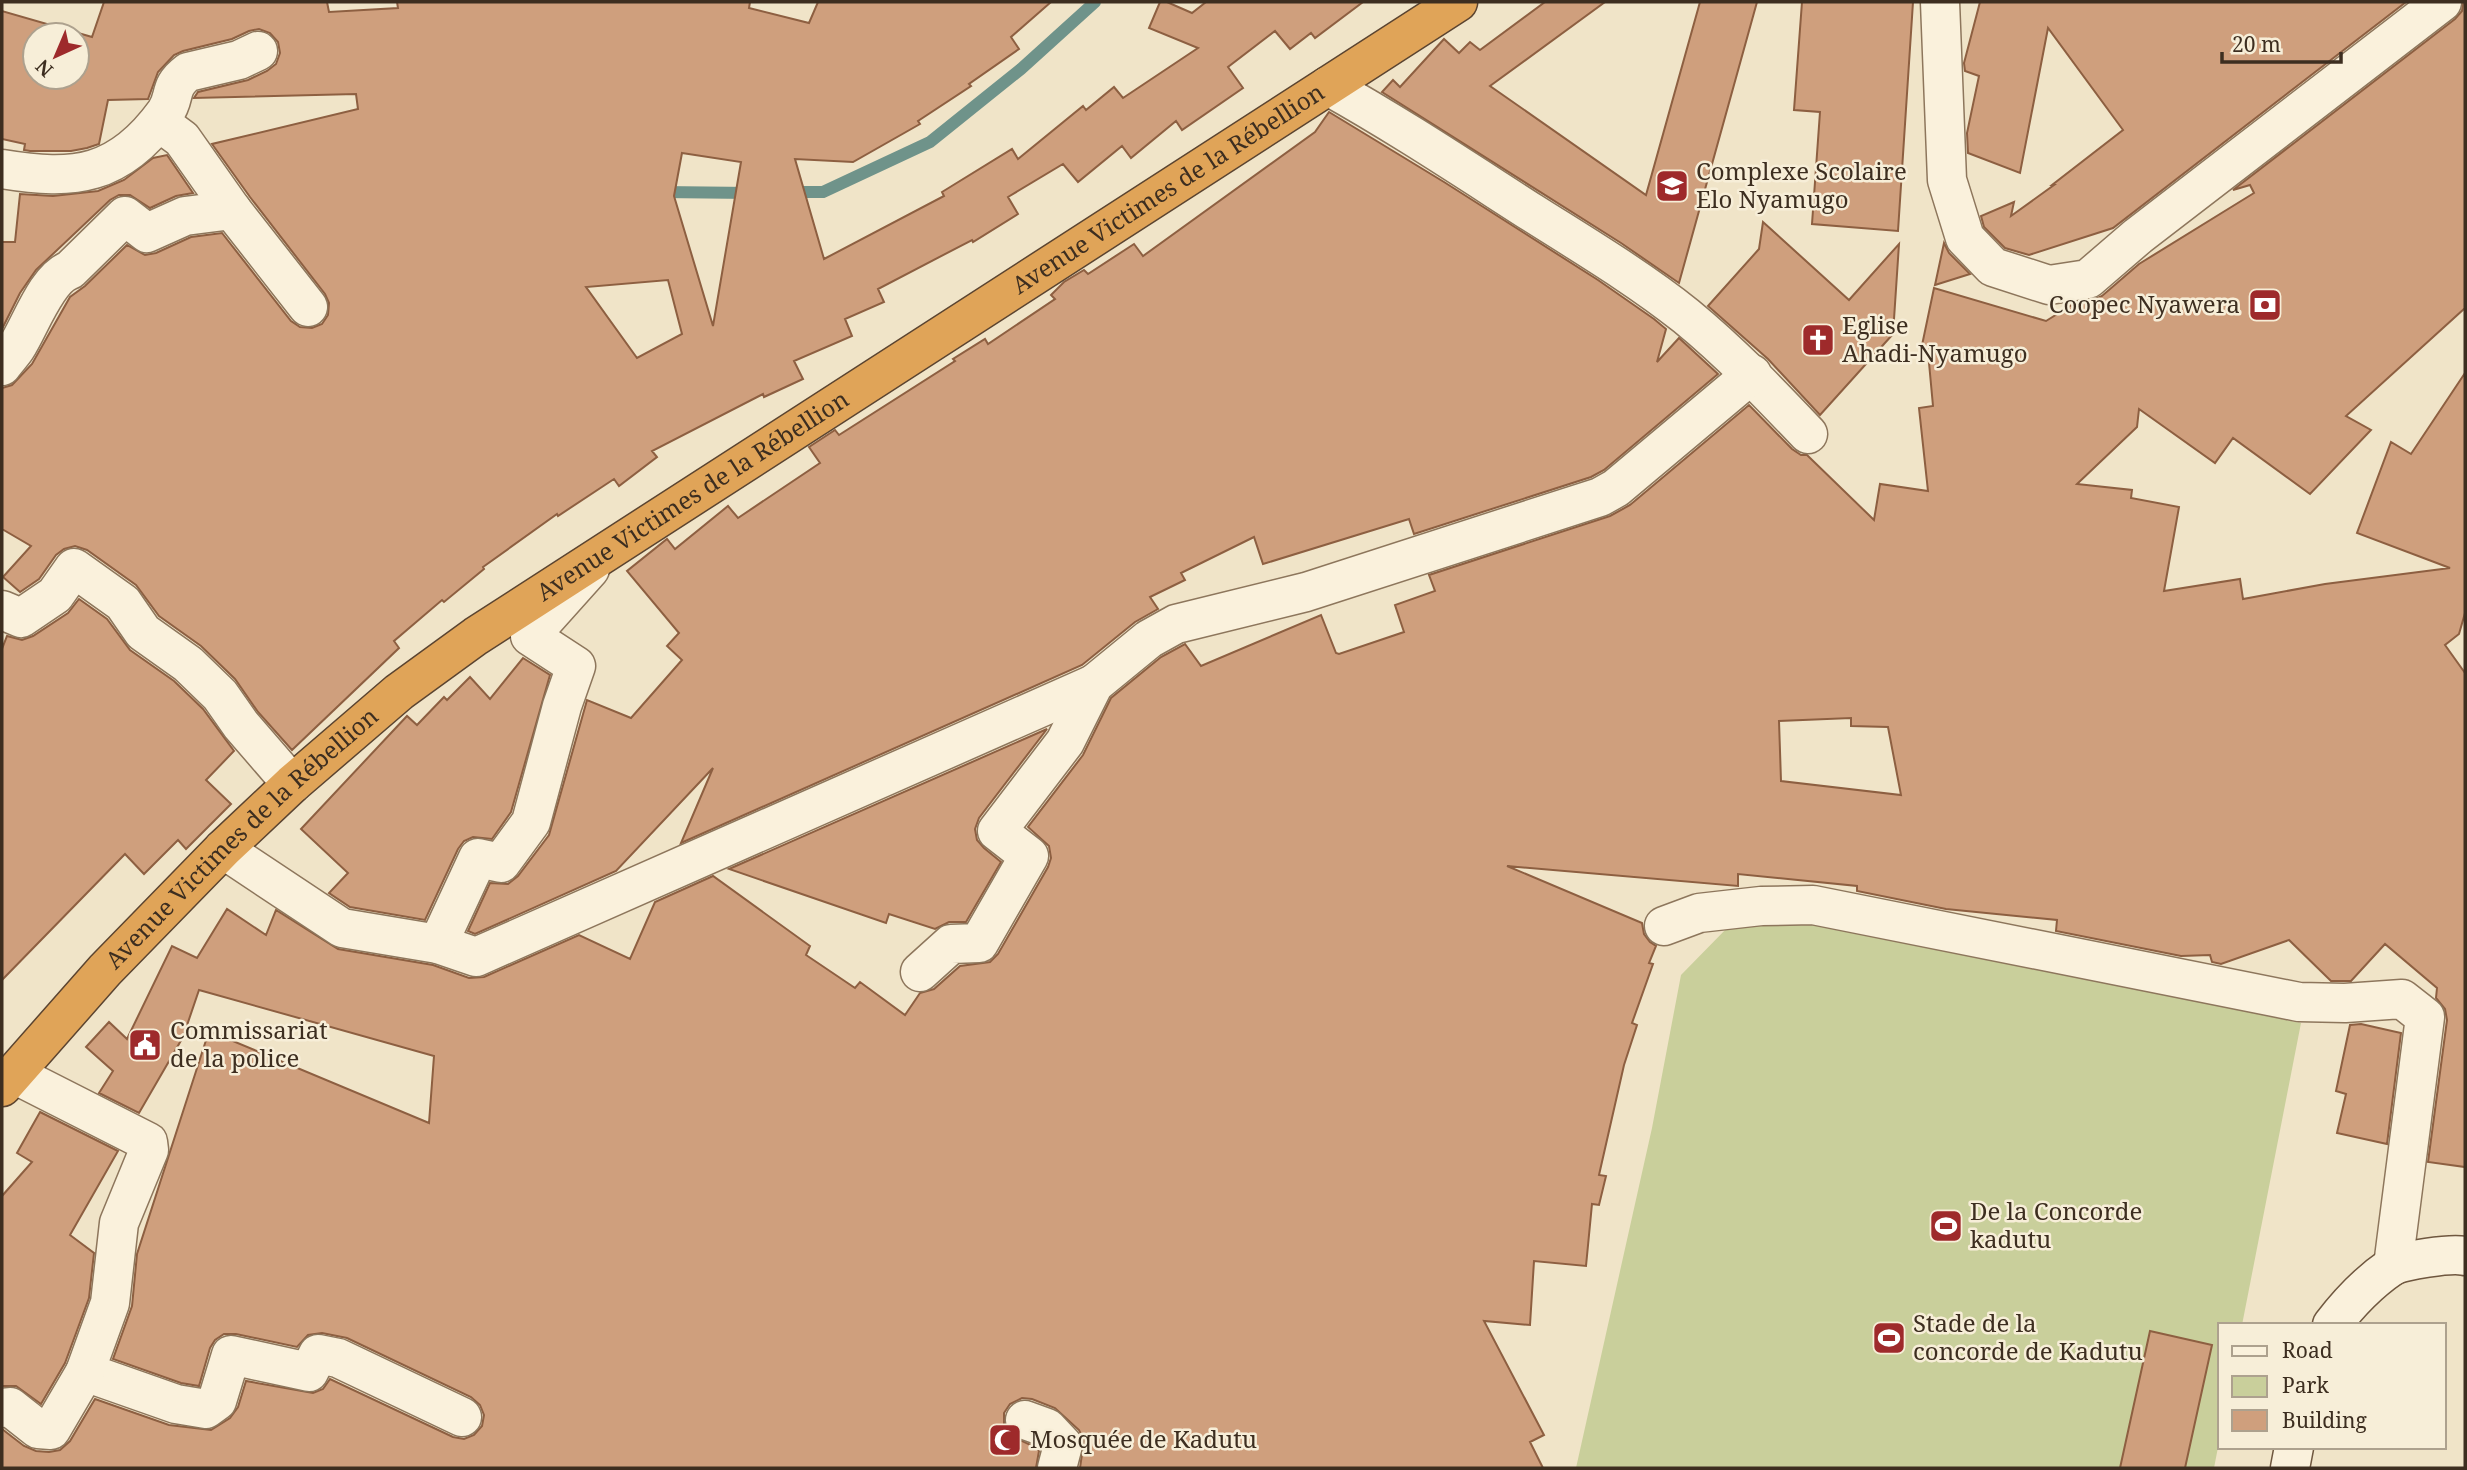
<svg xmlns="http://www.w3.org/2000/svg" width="2467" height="1470" font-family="'Noto Serif',serif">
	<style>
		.green { fill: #c9cf9b }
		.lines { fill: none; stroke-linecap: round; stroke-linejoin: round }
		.stream { stroke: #6f938a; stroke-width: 12 }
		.building { fill: #cf9f7d; stroke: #8d5f41; stroke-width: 2; fill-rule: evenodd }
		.street-casing { stroke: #8d765c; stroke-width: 41 }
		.secondary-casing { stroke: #6f573f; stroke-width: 41 }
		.highway-casing { stroke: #5b4430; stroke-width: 41 }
		.street { stroke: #faf1dc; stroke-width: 38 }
		.secondary { stroke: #faf1dc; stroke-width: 38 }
		.highway { stroke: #e0a458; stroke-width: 38 }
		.labels { text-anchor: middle; stroke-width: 5; stroke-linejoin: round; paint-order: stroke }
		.poi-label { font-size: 24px; fill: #3d2e20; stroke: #f7eed8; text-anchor: start }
		.street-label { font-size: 24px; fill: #3d2e20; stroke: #f7eed8 }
	</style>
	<rect width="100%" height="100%" fill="#f0e4c8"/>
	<polygon class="green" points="1826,925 2301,1023 2242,1325 2220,1325 2220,1437 2214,1468 1576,1468 1652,1128 1681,975 1729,926"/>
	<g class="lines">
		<g class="stream">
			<polyline points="661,192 751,193"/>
			<polyline points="790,192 823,192 930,142 1021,69 1095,2"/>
		</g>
	</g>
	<g class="building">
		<path d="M 104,2 L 327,2 L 329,12 L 398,8 L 397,2 L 750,2 L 749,8 L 809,23 L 818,2 L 1051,2 L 1011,37 L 1019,49 L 969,84 L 971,86 L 918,121 L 920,124 L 853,162 L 795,159 L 824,259 L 944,196 L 942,192 L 1012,149 L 1018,159 L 1083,106 L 1086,110 L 1114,87 L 1123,98 L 1198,48 L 1149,28 L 1160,2 L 1167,2 L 1192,13 L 1206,2 L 1363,2 L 1315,38 L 1311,33 L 1290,49 L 1275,31 L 1228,67 L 1243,88 L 1182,130 L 1176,121 L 1131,158 L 1122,146 L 1078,182 L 1063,164 L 1008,197 L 1018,214 L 973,242 L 972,240 L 878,289 L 884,302 L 845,319 L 852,336 L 794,361 L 803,379 L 764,397 L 763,394 L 652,451 L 657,457 L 619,486 L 614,479 L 558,516 L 557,514 L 483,567 L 484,569 L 444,602 L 442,600 L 394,641 L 399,648 L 292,750 L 258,712 L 235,679 L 201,646 L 159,616 L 136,585 L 87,550 L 75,546 L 64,549 L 56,555 L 39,579 L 20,592 L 3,577 L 31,546 L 2,529 L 2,388 L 12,385 L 32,364 L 70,297 L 85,286 L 127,245 L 145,255 L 156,253 L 191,237 L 222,233 L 291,321 L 300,327 L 312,328 L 322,324 L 328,315 L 329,303 L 325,294 L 250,197 L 212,144 L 358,109 L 356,94 L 194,98 L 198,92 L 248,80 L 267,71 L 276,64 L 280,53 L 278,42 L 270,33 L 259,29 L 249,31 L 232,39 L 183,51 L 174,55 L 158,72 L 148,99 L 108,100 L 99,144 L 87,148 L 71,151 L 30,151 L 24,150 L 25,144 L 2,139 L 2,11 L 92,37 ZM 35,35 L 77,35 L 77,77 L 35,77 ZM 682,153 L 741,162 L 713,326 L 674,196 ZM 668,280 L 682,334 L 637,358 L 586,287 Z"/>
		<polygon points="1545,2 1605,2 1490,86 1646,195 1700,2 1757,2 1679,283 1621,243 1382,92 1393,80 1400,87 1444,39 1459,53 1470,42 1480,50"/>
		<polygon points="1802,2 1913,2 1898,231 1812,224 1820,112 1794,110"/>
		<polygon points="1980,2 2406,2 2113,228 2029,255 2005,248 1984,227 1981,216 2014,202 2011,216 2054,185 2052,185 2123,130 2048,28 2020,173 1968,153 1967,133 1979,76 1965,71 1964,63"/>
		<path d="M 2463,2 L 2465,2 L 2465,308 L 2346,416 L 2371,430 L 2310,494 L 2233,438 L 2215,463 L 2139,409 L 2137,427 L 2077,484 L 2132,490 L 2131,498 L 2179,507 L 2164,591 L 2240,579 L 2243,599 L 2325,584 L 2450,568 L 2357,533 L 2391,442 L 2411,454 L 2465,373 L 2465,613 L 2459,634 L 2445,645 L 2465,673 L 2465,1167 L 2428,1162 L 2447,1020 L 2445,1009 L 2436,998 L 2437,988 L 2385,944 L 2351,981 L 2331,981 L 2289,940 L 2221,964 L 2212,962 L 2210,955 L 2181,956 L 2056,931 L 2057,920 L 1946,909 L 1857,891 L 1857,886 L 1738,874 L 1738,886 L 1507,866 L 1642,923 L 1644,934 L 1650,942 L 1656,946 L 1649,963 L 1653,964 L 1632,1023 L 1637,1025 L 1624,1065 L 1599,1175 L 1606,1176 L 1599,1205 L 1592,1204 L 1586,1266 L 1534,1261 L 1530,1325 L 1484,1321 L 1544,1435 L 1530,1442 L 1543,1468 L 1080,1468 L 1084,1440 L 1079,1430 L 1055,1408 L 1032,1399 L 1022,1398 L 1010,1404 L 1004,1413 L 1004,1424 L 1009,1435 L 1035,1447 L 1039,1451 L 1036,1468 L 2,1468 L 2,1429 L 24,1446 L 36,1451 L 49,1452 L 60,1450 L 70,1441 L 95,1399 L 169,1425 L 211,1430 L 230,1418 L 238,1407 L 246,1381 L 313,1393 L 323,1389 L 330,1379 L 453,1437 L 464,1439 L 474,1435 L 482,1426 L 484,1415 L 480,1405 L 471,1397 L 347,1338 L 322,1333 L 308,1335 L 297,1347 L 236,1334 L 224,1334 L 215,1340 L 210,1348 L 199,1386 L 181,1383 L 113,1359 L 132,1306 L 137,1254 L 209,1031 L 429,1123 L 434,1056 L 199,990 L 183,1037 L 139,1113 L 99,1093 L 113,1071 L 86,1047 L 109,1022 L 127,1039 L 172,946 L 197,958 L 227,909 L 266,935 L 276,910 L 338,949 L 433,965 L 469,978 L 484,977 L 579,935 L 630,959 L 655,902 L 713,876 L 810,946 L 806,955 L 855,988 L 860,982 L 905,1015 L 920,993 L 934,989 L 960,966 L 990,962 L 998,954 L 1048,867 L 1051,858 L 1049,846 L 1028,827 L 1083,755 L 1111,698 L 1161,657 L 1185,644 L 1201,666 L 1321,615 L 1336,653 L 1339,654 L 1404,632 L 1395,605 L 1435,591 L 1429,575 L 1610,516 L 1630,505 L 1749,405 L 1792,449 L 1801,455 L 1807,455 L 1874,520 L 1880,484 L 1928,491 L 1919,408 L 1933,406 L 1928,352 L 1921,350 L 1934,288 L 2046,321 L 2075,303 L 2091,301 L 2102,296 L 2139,264 L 2254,193 L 2250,185 L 2233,190 L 2455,19 L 2462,11 ZM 1851,718 L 1851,726 L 1888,727 L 1901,795 L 1781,781 L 1779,721 Z"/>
		<polygon points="1329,112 1444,182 1598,280 1654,319 1666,329 1657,362 1679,338 1718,374 1604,470 1591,477 1414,534 1409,519 1263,564 1254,537 1181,573 1185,580 1150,597 1158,609 1135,622 1082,665 681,843 713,768 616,871 475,934 468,931 490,883 508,884 518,876 549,835 587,700 631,718 682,660 667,646 679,633 627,571 667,539 675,549 728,506 738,518 820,463 809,447 835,430 839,435 955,361 953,359 985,339 988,344 1055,299 1051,295 1064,282 1084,270 1088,274 1134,244 1143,256 1315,132"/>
		<polygon points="167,155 193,193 176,196 150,208 130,195 119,195 110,200 36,270 20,293 2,329 2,242 15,242 20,194 53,196 98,191 124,180 153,158"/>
		<polygon points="1763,222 1849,300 1899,244 1893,334 1820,415 1768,359 1708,306 1759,249"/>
		<polygon points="1944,243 1949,253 1970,274 1935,285"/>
		<polygon points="79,599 107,619 130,650 174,681 203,709 234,751 206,780 231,804 186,849 178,840 144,874 125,854 2,980 2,649 7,636 22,640 33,636 68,613"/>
		<polygon points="523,658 550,675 511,812 492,839 473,837 464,841 458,849 425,920 350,907 329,893 348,873 301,829 407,716 417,725 444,697 447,700 470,677 490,699"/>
		<polygon points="1047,729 979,818 975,829 977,840 984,848 1001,862 966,922 949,922 935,929 889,914 886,923 729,869"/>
		<polygon points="2361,1024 2401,1033 2387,1144 2337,1133 2346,1094 2336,1091 2350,1025"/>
		<polygon points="40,1112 118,1151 70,1235 94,1253 89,1298 65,1363 41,1404 16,1386 2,1386 2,1196 32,1162 17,1153"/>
		<polygon points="2150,1331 2212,1345 2185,1468 2120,1468"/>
	</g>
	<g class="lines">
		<defs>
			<g id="street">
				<polyline points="1940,2 1947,180 1965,238 1993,267 2049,285 2088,279 2138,236 2442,2"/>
				<path d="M 1328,86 C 1398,125 1464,169 1531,212 C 1583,245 1637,277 1686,316 C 1730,352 1769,393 1808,434"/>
				<polyline points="159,122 182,139 232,210 308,307"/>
				<path d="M 2,169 C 75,181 119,176 165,113 C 177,96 167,88 188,72 L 239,60 L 258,51"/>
				<path d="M 2,366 C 6,360 12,354 16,348 C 30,327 46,278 70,270 L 125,216 L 147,233 L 185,216 L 232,210"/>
				<polyline points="2,610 21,618 55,595 74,568 123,603 143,632 188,664 220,695 241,725 292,784"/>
				<polyline points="223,849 342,928 438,944 476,957 1094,684"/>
				<polyline points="1664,926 1699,913 1761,906 1813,905 2299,1002 2345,1003 2402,999 2425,1017 2393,1266"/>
				<polyline points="438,944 478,858 501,863 531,822 562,706 576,666 530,636 590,569"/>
				<polyline points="920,972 951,944 979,943 1029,856 997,831 1065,742 1094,684 1149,639 1176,624 1306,592 1600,497 1616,488 1752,374"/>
				<polyline points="14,1074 148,1142 149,1150 119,1223 110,1303 85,1372 176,1404 206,1409 217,1401 231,1355 309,1372 318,1354 338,1358 462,1417"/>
				<polyline points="2,1408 10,1407 38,1429 51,1430 85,1372"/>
				<polyline points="1025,1420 1047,1428 1063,1445 1057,1468"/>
			</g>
			<g id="secondary">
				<path d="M 2332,1325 C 2348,1304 2369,1282 2391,1267 C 2402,1260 2452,1253 2465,1256"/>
				<polyline points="2290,1468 2294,1447"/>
			</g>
			<g id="highway">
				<path id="s1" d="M 2,1087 L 105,970 L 223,849 L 292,784 L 399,692 L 476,636 L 1458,2"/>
			</g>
		</defs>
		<use href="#street" class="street-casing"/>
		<use href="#secondary" class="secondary-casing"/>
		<use href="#highway" class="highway-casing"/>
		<use href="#street" class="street"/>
		<use href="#secondary" class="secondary"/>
		<use href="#highway" class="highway"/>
	</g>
	<defs>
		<symbol id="school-square" viewBox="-11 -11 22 22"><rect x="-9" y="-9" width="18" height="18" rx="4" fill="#9e2a2b" stroke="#f7eed8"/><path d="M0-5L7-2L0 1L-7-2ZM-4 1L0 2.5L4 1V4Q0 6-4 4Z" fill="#fff"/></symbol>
		<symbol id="bank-square" viewBox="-11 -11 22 22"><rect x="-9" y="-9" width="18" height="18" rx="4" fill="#9e2a2b" stroke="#f7eed8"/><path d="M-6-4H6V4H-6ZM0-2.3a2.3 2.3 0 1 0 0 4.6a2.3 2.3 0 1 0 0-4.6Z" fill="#fff"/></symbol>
		<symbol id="church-square" viewBox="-11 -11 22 22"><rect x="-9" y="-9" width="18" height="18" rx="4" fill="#9e2a2b" stroke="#f7eed8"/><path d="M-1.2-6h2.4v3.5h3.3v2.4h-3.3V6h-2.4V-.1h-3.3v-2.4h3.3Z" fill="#fff"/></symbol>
		<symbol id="civic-square" viewBox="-11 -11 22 22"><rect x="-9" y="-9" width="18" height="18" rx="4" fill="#9e2a2b" stroke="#f7eed8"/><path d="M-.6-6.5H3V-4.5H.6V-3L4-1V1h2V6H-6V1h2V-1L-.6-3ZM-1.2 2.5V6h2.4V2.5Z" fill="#fff"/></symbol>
		<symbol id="stadium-square" viewBox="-11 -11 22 22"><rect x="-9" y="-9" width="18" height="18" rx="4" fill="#9e2a2b" stroke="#f7eed8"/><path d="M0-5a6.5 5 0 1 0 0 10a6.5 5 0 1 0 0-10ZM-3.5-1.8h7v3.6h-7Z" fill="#fff"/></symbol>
		<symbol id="mosque-square" viewBox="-11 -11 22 22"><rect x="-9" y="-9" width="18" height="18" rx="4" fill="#9e2a2b" stroke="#f7eed8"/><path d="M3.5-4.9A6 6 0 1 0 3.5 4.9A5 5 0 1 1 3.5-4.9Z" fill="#fff"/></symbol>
	</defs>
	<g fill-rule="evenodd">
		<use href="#school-square" x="1653" y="167" width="38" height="38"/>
		<use href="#bank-square" x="2246" y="286" width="38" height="38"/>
		<use href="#church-square" x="1799" y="321" width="38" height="38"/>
		<use href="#civic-square" x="126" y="1026" width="38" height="38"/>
		<use href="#stadium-square" x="1927" y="1207" width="38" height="38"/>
		<use href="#stadium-square" x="1870" y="1319" width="38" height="38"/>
		<use href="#mosque-square" x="986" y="1421" width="38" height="38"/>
	</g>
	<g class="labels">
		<g class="poi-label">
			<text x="1696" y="180">Complexe Scolaire<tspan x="1696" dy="28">Elo Nyamugo</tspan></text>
			<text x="2240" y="313" text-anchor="end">Coopec Nyawera</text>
			<text x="1842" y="334">Eglise<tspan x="1842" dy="28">Ahadi-Nyamugo</tspan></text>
			<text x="170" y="1039">Commissariat<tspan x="170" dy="28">de la police</tspan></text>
			<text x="1970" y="1220">De la Concorde<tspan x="1970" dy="28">kadutu</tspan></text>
			<text x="1913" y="1332">Stade de la<tspan x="1913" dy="28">concorde de Kadutu</tspan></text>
			<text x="1030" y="1448">Mosquée de Kadutu</text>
		</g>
		<g class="street-label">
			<text dy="8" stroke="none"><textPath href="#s1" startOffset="1480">Avenue Victimes de la Rébellion</textPath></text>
			<text dy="8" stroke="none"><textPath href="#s1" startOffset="914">Avenue Victimes de la Rébellion</textPath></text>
			<text dy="8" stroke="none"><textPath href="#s1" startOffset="346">Avenue Victimes de la Rébellion</textPath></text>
		</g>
	</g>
	<rect width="2467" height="1470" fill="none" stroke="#3d2e20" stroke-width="7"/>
	<rect x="2218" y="1323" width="228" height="126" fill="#f7eed8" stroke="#ada18e" stroke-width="2"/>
	<rect x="2232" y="1346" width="35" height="10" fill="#faf1dc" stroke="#ada18e" stroke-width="2"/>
	<text x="2282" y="1358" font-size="21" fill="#3d2e20">Road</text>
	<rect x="2232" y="1376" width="35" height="21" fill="#c9cf9b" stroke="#ada18e" stroke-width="2"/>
	<text x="2282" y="1393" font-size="21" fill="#3d2e20">Park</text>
	<rect x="2232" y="1410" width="35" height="21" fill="#cf9f7d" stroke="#ada18e" stroke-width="2"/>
	<text x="2282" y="1428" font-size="21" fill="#3d2e20">Building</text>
	<g transform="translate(56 56) rotate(224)"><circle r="33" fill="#f7eed8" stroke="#ada18e" stroke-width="2"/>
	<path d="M0-5L12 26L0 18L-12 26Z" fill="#9e2a2b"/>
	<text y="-10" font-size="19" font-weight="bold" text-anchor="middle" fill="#3d2e20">N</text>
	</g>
	<path d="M2222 52v10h119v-10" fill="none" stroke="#3d2e20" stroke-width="3.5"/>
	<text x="2232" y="52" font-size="21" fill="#3d2e20" stroke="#f7eed8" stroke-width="5" paint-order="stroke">20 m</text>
</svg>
